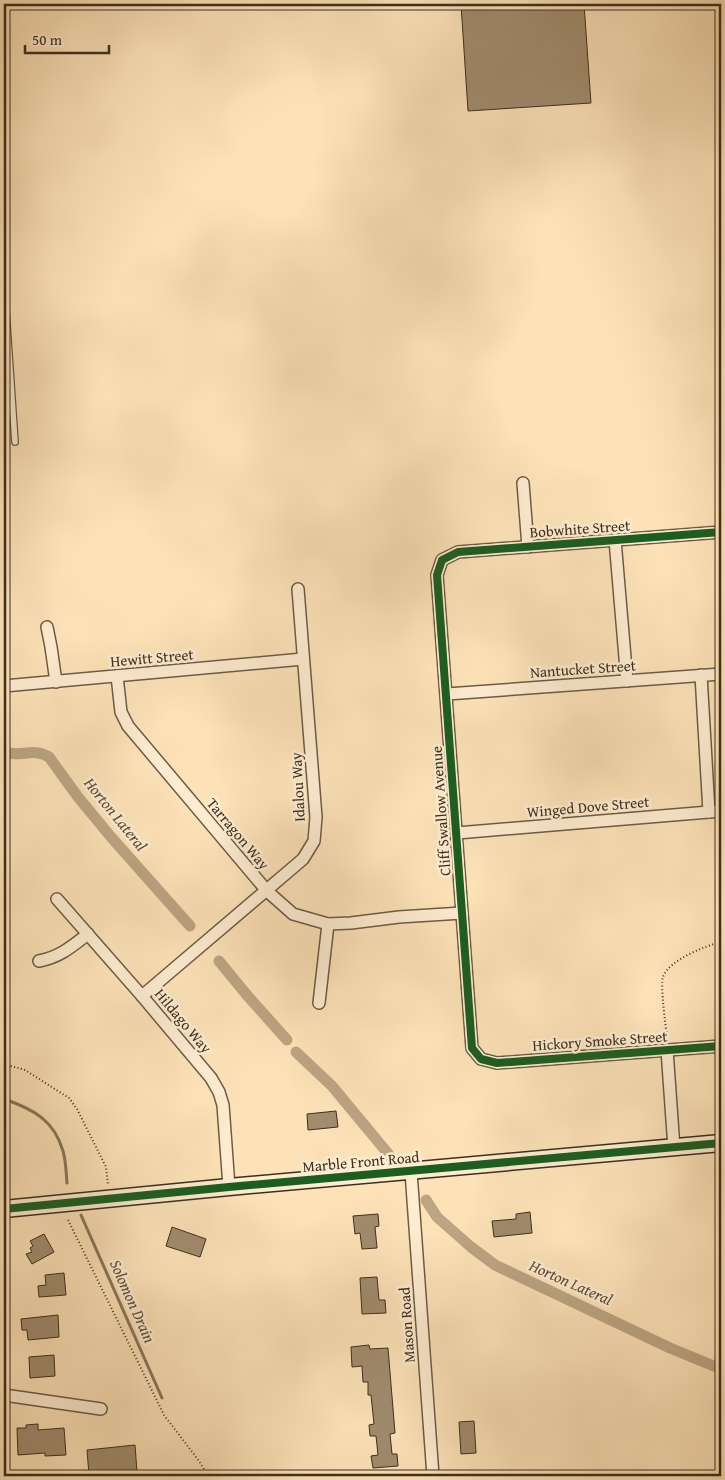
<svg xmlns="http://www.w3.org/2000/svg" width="725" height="1480" font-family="'Gentium Book Plus',serif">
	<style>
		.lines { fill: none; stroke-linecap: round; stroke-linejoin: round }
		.stream { stroke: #89765a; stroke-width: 3 }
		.canal { stroke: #bca583; stroke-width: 11 }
		.building { fill: #a18c6e; stroke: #3d2f1d }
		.lane-casing { stroke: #6d5c44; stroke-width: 8 }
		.street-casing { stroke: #6d5c44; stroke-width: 14 }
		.secondary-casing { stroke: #3d2f1d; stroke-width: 19 }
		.path { stroke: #3d2f1d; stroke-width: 2; stroke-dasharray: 1 2.5; stroke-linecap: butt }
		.lane { stroke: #feecd1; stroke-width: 5.5 }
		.street { stroke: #feecd1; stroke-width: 11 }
		.secondary { stroke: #feecd1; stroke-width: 16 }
		.cycleway-casing { stroke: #feecd1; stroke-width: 11 }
		.cycleway { stroke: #1b5e20; stroke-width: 8 }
		.labels { text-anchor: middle; stroke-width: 5; stroke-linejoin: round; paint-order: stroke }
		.street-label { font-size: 15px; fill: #3d2f1d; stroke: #feecd1 }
		.water-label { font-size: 16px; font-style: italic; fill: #5d4c36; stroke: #feecd1 }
	</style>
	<rect width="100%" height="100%" fill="#fde2b8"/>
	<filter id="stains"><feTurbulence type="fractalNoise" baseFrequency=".004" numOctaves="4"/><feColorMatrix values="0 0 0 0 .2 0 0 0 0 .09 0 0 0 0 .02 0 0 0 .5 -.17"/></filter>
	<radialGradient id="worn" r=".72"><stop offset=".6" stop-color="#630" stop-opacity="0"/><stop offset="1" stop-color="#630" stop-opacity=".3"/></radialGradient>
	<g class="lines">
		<g class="stream">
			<path d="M 4,1099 C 33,1109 54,1120 63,1151 C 66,1161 66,1172 67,1183"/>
			<polyline points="81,1215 162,1398"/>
		</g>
		<g class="canal">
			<path d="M 4,752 C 21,758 33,747 49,757 L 78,797 L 111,837 L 190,926"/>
			<polyline points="219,961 246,994 287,1040"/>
			<polyline points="296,1052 332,1086 390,1156"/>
			<polyline points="426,1200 437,1217 471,1247 495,1265 670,1348 721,1369"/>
		</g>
	</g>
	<g class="building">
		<polygon points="461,4 584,4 591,103 468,111"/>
		<polygon points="336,1111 338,1127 308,1130 307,1114"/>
		<polygon points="530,1212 532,1233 494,1237 492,1221 516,1219 516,1214"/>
		<polygon points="378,1214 379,1226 375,1227 377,1248 362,1249 360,1233 355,1234 353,1216"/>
		<polygon points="172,1227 206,1239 200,1257 166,1246"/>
		<polygon points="44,1234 54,1252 32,1264 26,1254 32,1252 30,1248 33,1246 30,1241"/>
		<polygon points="64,1273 66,1295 39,1297 38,1286 46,1285 45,1275"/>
		<polygon points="377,1277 379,1300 385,1300 386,1313 362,1314 360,1278"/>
		<polygon points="58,1315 59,1337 28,1340 27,1330 22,1330 21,1319"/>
		<polygon points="369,1345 370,1349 388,1348 395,1433 390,1434 392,1454 397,1454 398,1466 373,1468 371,1456 378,1455 376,1436 370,1436 369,1425 374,1424 371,1395 368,1395 368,1382 363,1382 362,1366 352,1367 351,1347"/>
		<polygon points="54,1355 55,1376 30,1378 29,1357"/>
		<polygon points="474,1421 476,1453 461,1454 459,1422"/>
		<polygon points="38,1424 38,1430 64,1428 66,1455 45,1456 45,1453 18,1455 17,1428 26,1428 26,1425"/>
		<polygon points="135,1445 137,1472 89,1475 87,1450"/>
	</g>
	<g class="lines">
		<defs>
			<polyline id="lane" points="4,281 15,442"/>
			<g id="street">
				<polyline points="523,483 528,547"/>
				<polyline points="721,532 458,552 442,560 437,575 472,1048 481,1059 497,1063 721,1046"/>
				<polyline points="615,540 627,681"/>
				<polyline points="47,627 51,647 56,682"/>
				<polyline points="701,675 709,812"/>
				<polyline points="117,676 121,712 128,726 267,891 293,914 328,924 351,923 399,917 462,913"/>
				<polyline points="4,686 303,659"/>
				<polyline points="447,694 721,674"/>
				<polyline points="457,833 721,811"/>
				<polyline points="57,899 142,996 211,1078 219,1092 223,1105 229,1187"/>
				<path d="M 39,961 C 60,957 71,947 88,934"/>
				<polyline points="142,996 303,859 314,841 316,817 298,589"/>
				<polyline points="319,1003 328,924"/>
				<polyline points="667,1050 674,1148"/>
				<polyline points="411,1172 433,1476"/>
				<polyline points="4,1395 101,1409"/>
			</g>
			<polyline id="secondary" points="4,1209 229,1187 721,1143"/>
		</defs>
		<use href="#lane" class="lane-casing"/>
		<use href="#street" class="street-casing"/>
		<use href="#secondary" class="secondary-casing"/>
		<g class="path">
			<path d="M 667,1039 C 666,1027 660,986 663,977 C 669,960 705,946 721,942"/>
			<polyline points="4,1064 25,1070 69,1098 77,1109 106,1167 108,1185"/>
			<polyline points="68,1220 164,1415 199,1461 208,1476"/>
		</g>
		<use href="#lane" class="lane"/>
		<use href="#street" class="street"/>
		<use href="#secondary" class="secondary"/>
		<defs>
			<g id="cycleway">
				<polyline points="721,532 458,552 442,560 437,575 472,1048 481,1059 497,1063 721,1046"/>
				<polyline points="4,1209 229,1187 721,1143"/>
			</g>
		</defs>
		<use href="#cycleway" class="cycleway-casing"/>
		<use href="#cycleway" class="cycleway"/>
	</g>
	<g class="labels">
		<g class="street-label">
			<text transform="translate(580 529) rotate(-4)" y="5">Bobwhite Street</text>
			<text transform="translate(152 658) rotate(-5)" y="5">Hewitt Street</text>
			<text transform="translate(583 669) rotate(-4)" y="5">Nantucket Street</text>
			<text transform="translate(298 787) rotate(-93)" y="5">Idalou Way</text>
			<text transform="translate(588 807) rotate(-5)" y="5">Winged Dove Street</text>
			<text transform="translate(441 811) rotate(-94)" y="5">Cliff Swallow Avenue</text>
			<text transform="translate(238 834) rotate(50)" y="5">Tarragon Way</text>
			<text transform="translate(183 1021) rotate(50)" y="5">Hildago Way</text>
			<text transform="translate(600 1041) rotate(-4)" y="5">Hickory Smoke Street</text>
			<text transform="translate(361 1162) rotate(-5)" y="5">Marble Front Road</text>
			<text transform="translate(407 1325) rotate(-94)" y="5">Mason Road</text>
		</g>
		<g class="water-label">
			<text transform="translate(116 814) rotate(51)" y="6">Horton Lateral</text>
			<text transform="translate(571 1282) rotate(24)" y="6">Horton Lateral</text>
			<text transform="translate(133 1301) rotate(66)" y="6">Solomon Drain</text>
		</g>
	</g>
	<rect width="725" height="1480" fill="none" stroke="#fde2b8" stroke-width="20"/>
	<rect x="5" y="5" width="715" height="1470" fill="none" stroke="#3d2f1d" stroke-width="2.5"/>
	<rect x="10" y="10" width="705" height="1460" fill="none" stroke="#3d2f1d"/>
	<path d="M25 45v8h84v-8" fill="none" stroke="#3d2f1d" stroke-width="2.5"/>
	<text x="32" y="45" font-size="15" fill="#3d2f1d" stroke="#feecd1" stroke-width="4" paint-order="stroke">50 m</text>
	<rect width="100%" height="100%" filter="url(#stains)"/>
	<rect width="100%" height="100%" fill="url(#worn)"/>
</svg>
